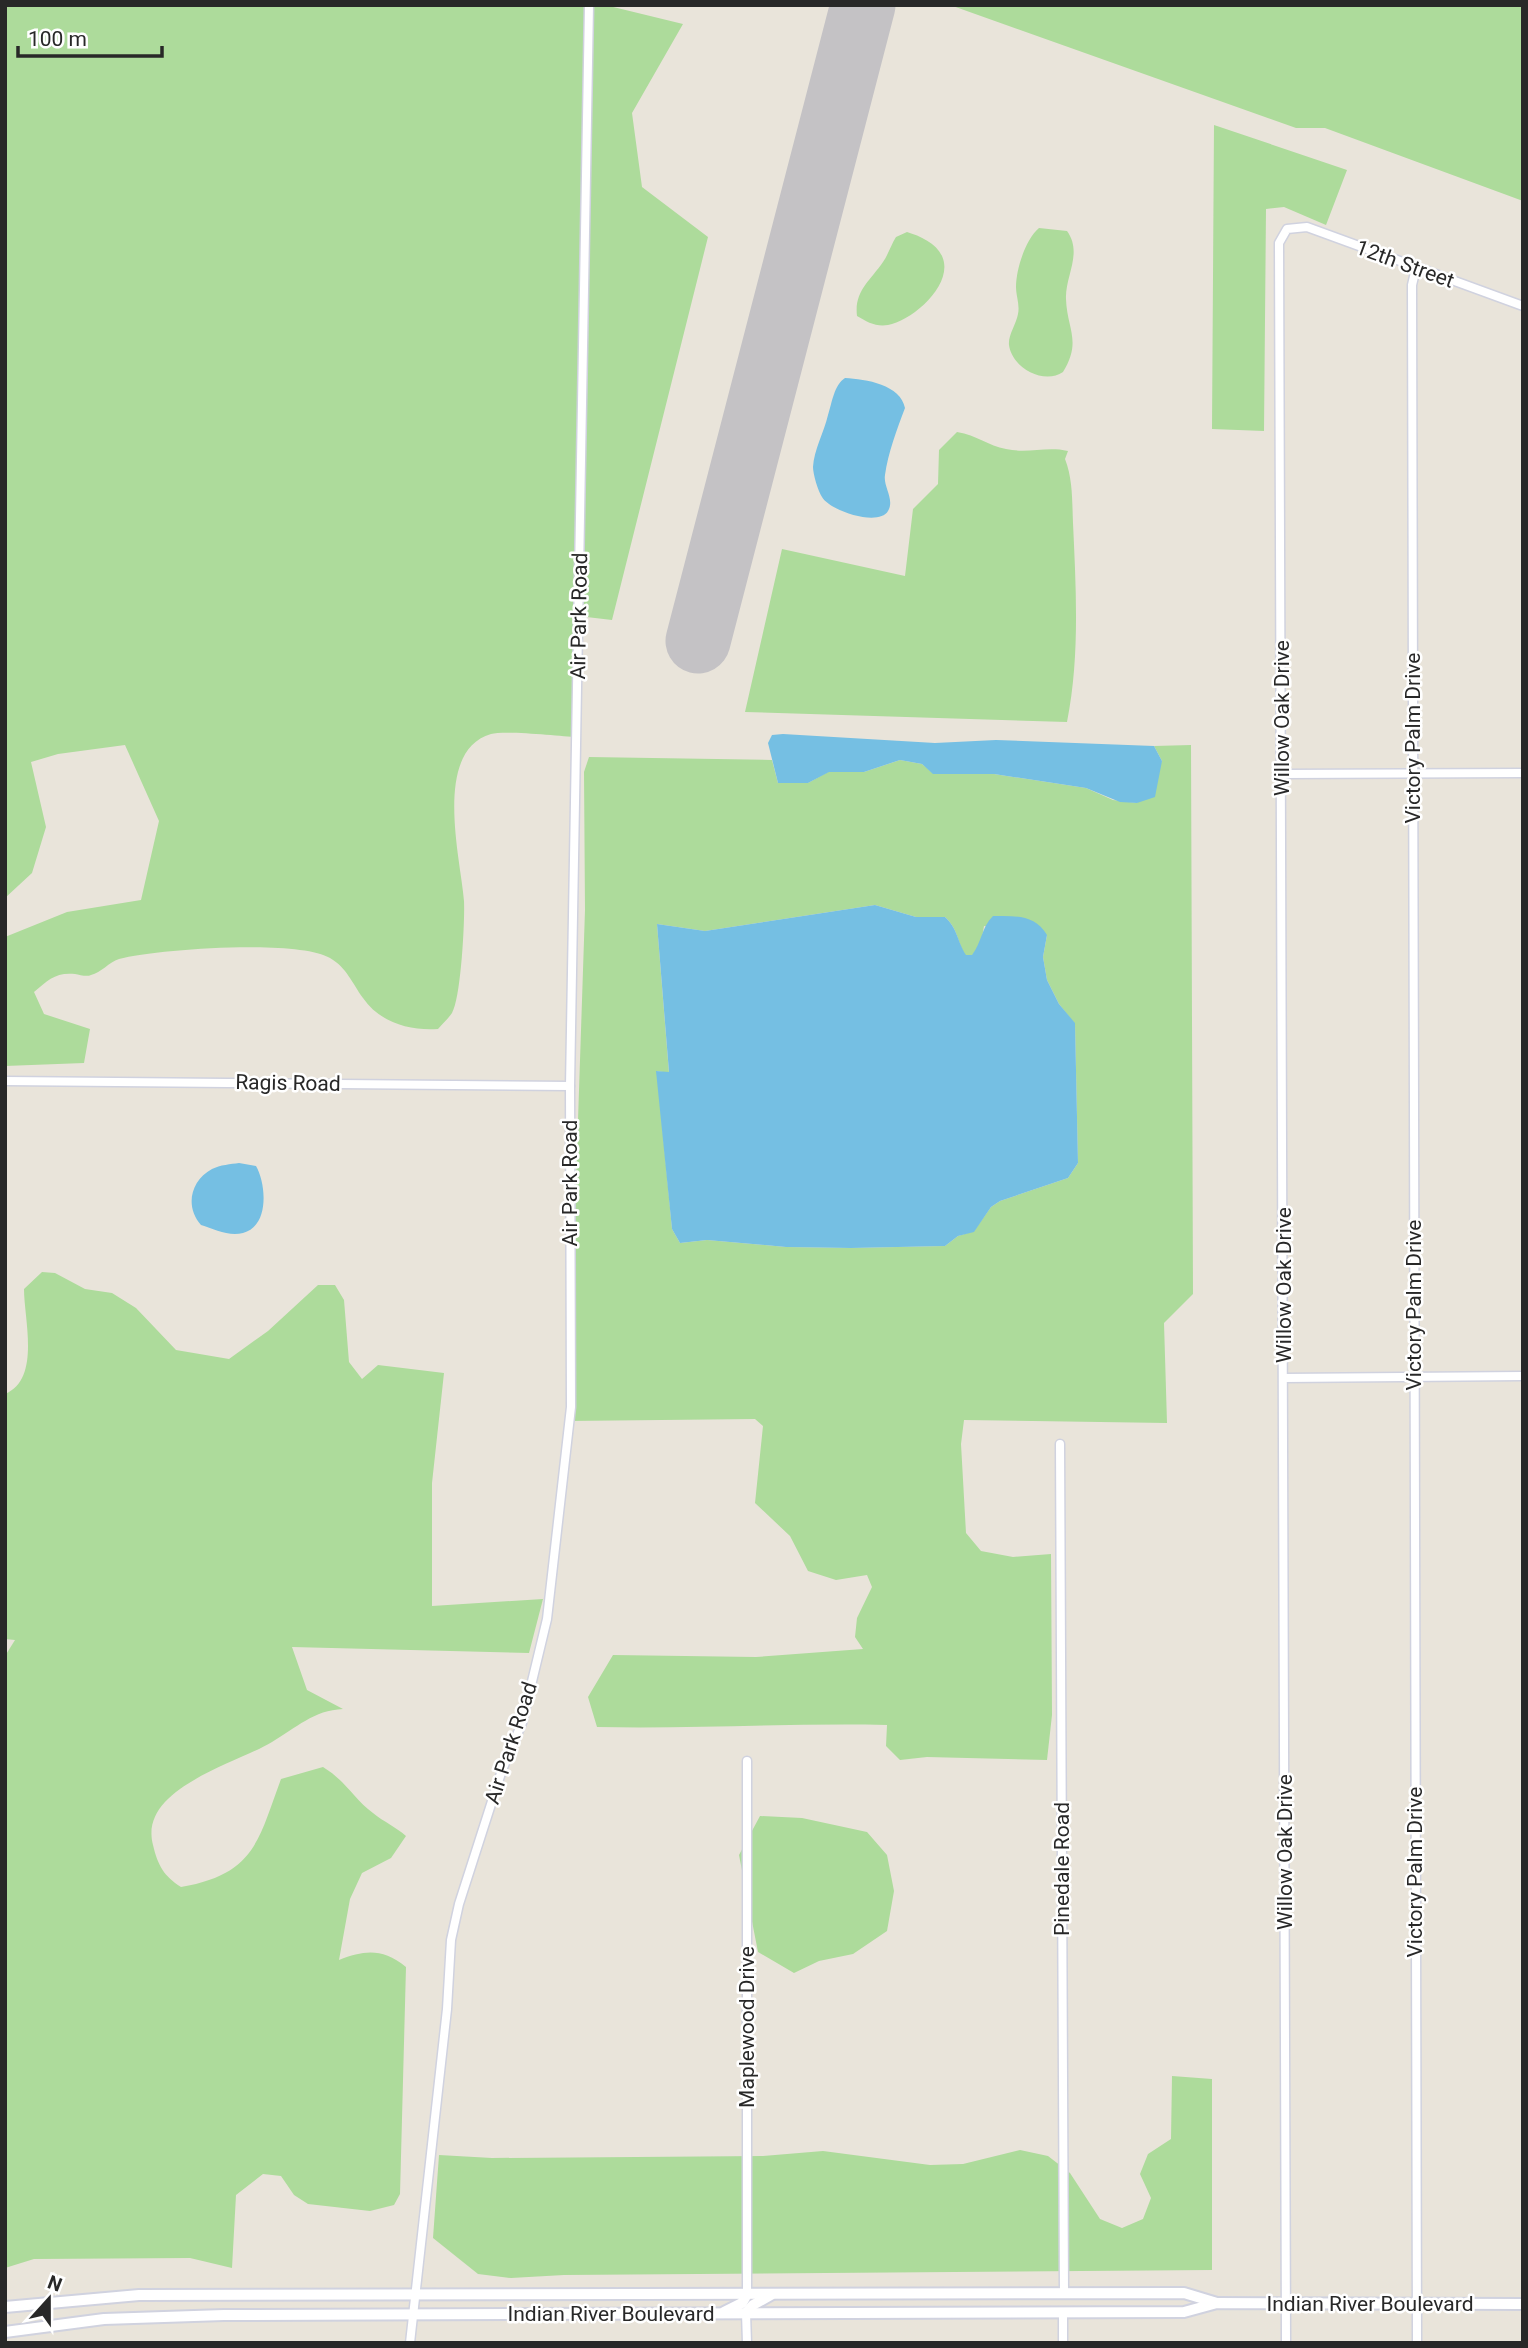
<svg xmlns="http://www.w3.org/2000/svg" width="1528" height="2348" font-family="Roboto,sans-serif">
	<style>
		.green { fill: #addb9b; fill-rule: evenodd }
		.water { fill: #75bfe3 }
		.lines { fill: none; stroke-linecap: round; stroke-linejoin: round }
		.runway { stroke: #c4c2c5; stroke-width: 65 }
		.minor-casing { stroke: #d0d2df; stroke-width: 11 }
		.secondary-casing { stroke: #d0d2df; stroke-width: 14 }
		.minor { stroke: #fff; stroke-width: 8 }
		.secondary { stroke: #fff; stroke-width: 10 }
		.labels { text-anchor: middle; stroke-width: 5; stroke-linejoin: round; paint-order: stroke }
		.street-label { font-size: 21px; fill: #282828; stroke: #fff }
	</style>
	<rect width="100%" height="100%" fill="#e9e4da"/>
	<g class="green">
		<path d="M 5,5 L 605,5 L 683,24 L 632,113 L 642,187 L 708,237 L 612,620 L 578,616 L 577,737 C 560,736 504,730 491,734 C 432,751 461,860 464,901 C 465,921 461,998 452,1013 C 448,1019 442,1024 438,1029 C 411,1031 380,1023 363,998 C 352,983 347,968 330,958 C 298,939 156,949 119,959 C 109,962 101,973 91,975 C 87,977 80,975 75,974 C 56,972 48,980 34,992 L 44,1014 L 90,1029 L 84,1063 L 5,1066 L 5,937 L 67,912 L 141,900 L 159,821 L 125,745 L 58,754 L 31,762 L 46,827 L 32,873 L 5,898 Z"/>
		<polygon points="950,5 1523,5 1523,201 1325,128 1296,128"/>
		<polygon points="1214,125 1347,170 1326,225 1284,207 1266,209 1264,431 1212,429"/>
		<path d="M 1039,228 L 1067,231 C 1083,253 1065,276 1066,299 C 1067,329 1082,341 1063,372 C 1044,385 1012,368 1009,345 C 1008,335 1016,325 1018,314 C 1020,305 1016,296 1016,287 C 1016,270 1025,240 1039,228 Z"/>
		<path d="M 907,232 C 920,236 936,243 942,256 C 955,284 912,321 888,325 C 876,327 867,322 857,316 C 854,291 870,281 883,262 C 888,255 891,245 896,237 Z"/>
		<path d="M 957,432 C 977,435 988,446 1006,449 C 1028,454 1046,446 1068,451 L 1065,459 C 1073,480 1072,500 1073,523 C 1076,589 1080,657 1067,722 L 745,712 L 782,549 L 905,576 L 913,509 L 938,484 L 939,450 Z"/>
		<path d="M 1191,745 L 1193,1294 L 1164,1323 L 1167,1423 L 964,1420 L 961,1444 L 966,1533 L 981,1551 L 1013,1557 L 1051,1554 L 1052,1715 L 1047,1760 L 927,1757 L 900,1760 L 886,1746 L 887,1725 C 791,1723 694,1729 597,1727 L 588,1697 L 613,1655 L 756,1657 L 863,1649 L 855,1637 L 857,1618 L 872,1587 L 867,1575 L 836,1580 L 808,1571 L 790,1536 L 755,1503 L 763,1426 L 755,1419 L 568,1421 L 585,910 L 584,772 L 589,757 L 772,760 L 778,783 L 808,783 L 828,772 L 864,772 L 900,760 L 922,764 L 934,774 L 994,774 L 1086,788 L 1113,800 L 1137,803 L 1162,761 L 1154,746 ZM 875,905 L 916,917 L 945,917 C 958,929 957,941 965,955 L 972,956 L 981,944 L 984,926 L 1047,935 L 1043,957 L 1047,980 L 1059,1004 L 1075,1024 L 1078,1163 L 1068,1178 L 1000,1201 L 991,1207 L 974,1231 L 958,1236 L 945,1246 L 851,1248 L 786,1247 L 707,1240 L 680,1243 L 672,1229 L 657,1071 L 669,1073 L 657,924 L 705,931 Z"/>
		<path d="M 42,1272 L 55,1273 L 85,1289 L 112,1293 L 136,1308 L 176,1350 L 229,1359 L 268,1331 L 318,1285 L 335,1285 L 344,1300 L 349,1362 L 362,1379 L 378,1365 L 444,1373 L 432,1483 L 432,1606 L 543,1599 L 529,1653 L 292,1647 L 307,1690 L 343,1709 C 314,1710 296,1728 272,1742 C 236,1764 138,1788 153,1845 C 158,1866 164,1876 181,1887 C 255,1874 258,1841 281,1779 L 323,1767 C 346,1781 353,1798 373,1813 C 384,1822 396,1827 406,1836 L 391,1858 L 362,1873 L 350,1899 L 339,1960 C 365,1950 382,1948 406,1967 L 400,2194 L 394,2205 L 370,2211 L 308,2204 L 294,2195 L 281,2176 L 263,2174 L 236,2195 L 232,2268 L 190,2258 L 34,2259 L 5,2268 L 5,1656 L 15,1640 L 5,1639 L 5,1394 C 41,1379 24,1320 24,1289 Z"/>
		<polygon points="760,1816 802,1818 867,1832 887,1855 894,1891 887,1931 853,1954 819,1961 794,1973 758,1952 739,1855"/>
		<polygon points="1172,2076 1212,2079 1212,2270 564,2275 511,2278 478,2274 433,2238 439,2155 492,2158 763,2156 823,2151 930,2165 963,2164 1020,2150 1048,2156 1070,2173 1100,2219 1122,2228 1143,2219 1151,2198 1140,2174 1148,2154 1171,2139"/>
	</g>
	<g class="water">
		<path d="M 845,378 C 866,379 901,385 905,408 C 897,429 888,453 885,475 C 883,487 895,499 888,511 C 879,527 830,511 822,497 C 818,491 813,474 813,467 C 814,450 824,432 828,415 C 832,403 834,385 845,378 Z"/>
		<polygon points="783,734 935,743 996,740 1154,746 1162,761 1155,797 1137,803 1120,802 1086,788 994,774 933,774 922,764 900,760 864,772 829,772 808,783 778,783 768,743 772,735"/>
		<path d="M 875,905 L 916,917 L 945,917 C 958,929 957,941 966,955 L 972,955 C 982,942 981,928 993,916 C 1015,916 1035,914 1047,935 L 1043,957 L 1047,980 L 1059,1004 L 1075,1023 L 1078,1163 L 1068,1178 L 1000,1201 L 991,1207 L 974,1232 L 958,1236 L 945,1246 L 851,1248 L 786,1247 L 707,1240 L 680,1243 L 672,1229 L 656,1071 L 669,1072 L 657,924 L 705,931 Z"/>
		<path d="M 239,1163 L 256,1166 C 266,1183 270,1226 243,1233 C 229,1237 214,1229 201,1225 C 185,1207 190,1181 212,1169 C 220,1165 231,1164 239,1163 Z"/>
	</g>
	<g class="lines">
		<polyline class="runway" points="698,641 863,5"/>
		<defs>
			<g id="minor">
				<polyline points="1416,268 1412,285 1417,2343"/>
				<polyline points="1282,774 1523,773"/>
				<polyline points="5,1081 570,1086"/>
				<polyline points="1284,1378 1523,1376"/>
				<polyline points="1060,1444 1064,2293"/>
				<polyline points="747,1761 747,2294"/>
				<polyline points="746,2313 747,2343"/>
				<polyline points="410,2343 447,2009 451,1940 459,1904 502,1770 522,1723 547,1619 571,1407 570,1086 589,5"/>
				<polyline points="1063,2343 1063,2313"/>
				<polyline points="1286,2343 1279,243 1287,229 1307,227 1523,306"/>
			</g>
			<g id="secondary">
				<polyline points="5,2307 139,2295 1184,2293 1217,2303"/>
				<polyline points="724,2312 742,2303 747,2294"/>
				<polyline points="746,2313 753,2305 771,2295"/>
				<polyline points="5,2332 104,2319 224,2315 1184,2312 1217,2303 1523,2304"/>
			</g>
		</defs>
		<use href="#minor" class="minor-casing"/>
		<use href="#secondary" class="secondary-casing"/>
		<use href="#minor" class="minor"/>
		<use href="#secondary" class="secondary"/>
	</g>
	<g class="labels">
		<g class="street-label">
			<text transform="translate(1405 264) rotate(20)" y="7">12th Street</text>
			<text transform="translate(579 616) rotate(-89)" y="7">Air Park Road</text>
			<text transform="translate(1282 718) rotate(-90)" y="7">Willow Oak Drive</text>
			<text transform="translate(1413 738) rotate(-90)" y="7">Victory Palm Drive</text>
			<text transform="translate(288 1083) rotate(1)" y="7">Ragis Road</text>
			<text transform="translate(570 1183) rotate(-90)" y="7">Air Park Road</text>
			<text transform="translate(1284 1285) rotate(-90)" y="7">Willow Oak Drive</text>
			<text transform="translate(1414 1305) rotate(-90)" y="7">Victory Palm Drive</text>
			<text transform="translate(511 1743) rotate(-72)" y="7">Air Park Road</text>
			<text transform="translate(1285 1852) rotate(-90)" y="7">Willow Oak Drive</text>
			<text transform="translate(1062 1869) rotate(-90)" y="7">Pinedale Road</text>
			<text transform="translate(1415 1872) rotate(-90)" y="7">Victory Palm Drive</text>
			<text transform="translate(747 2027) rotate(-90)" y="7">Maplewood Drive</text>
			<text x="1370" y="2311">Indian River Boulevard</text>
			<text x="611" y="2321">Indian River Boulevard</text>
		</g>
	</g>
	<rect width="1528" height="2348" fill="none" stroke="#282828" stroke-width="14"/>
	<g transform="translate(49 2299) rotate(21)" stroke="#ffffff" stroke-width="5" paint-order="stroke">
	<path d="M0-5L12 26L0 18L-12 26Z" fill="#282828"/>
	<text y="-10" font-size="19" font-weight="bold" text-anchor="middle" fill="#282828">N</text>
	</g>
	<path d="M18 46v10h144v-10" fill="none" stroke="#282828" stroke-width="3.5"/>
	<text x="28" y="46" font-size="21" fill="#282828" stroke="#ffffff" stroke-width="5" paint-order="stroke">100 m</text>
</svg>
